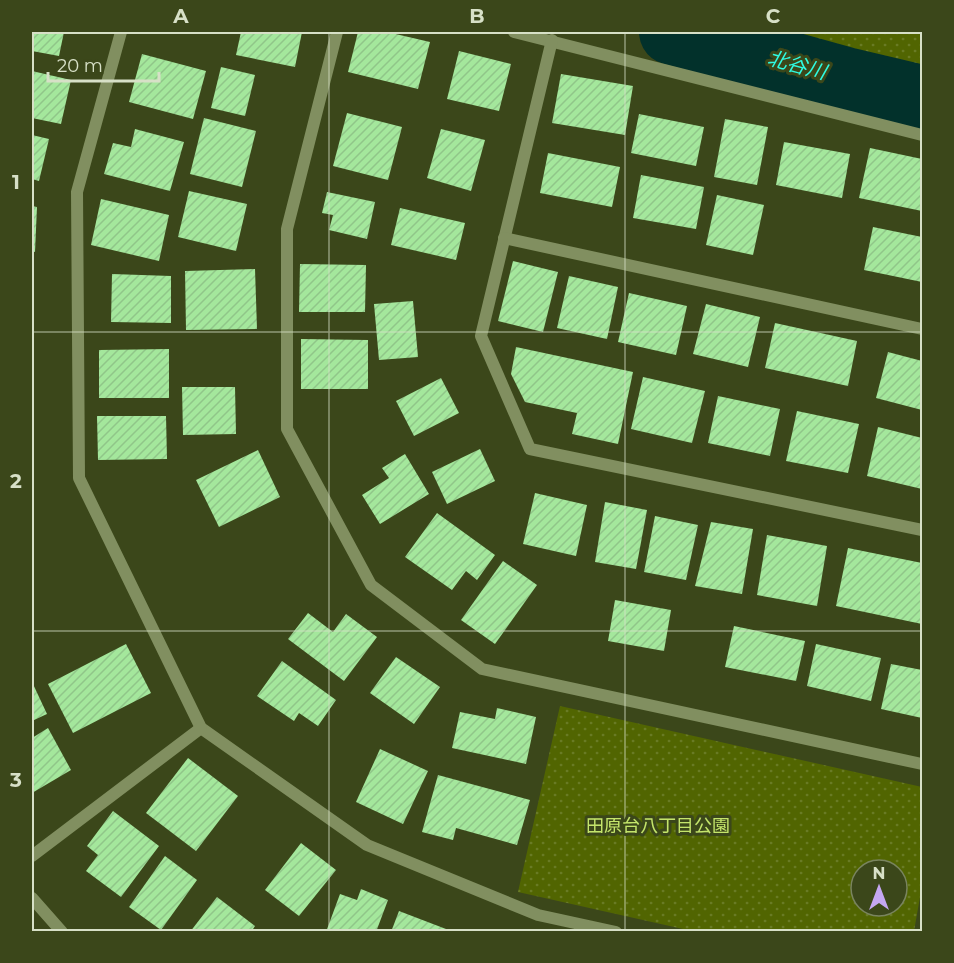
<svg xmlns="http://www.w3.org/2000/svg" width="954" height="963" font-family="Montserrat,'Noto Sans JP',sans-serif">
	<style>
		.park { fill: url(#park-dots); fill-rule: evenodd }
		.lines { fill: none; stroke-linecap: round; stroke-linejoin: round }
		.river { stroke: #02312b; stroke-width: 66 }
		.building { fill: url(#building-hatch) }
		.minor { stroke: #818f60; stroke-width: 12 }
		.tertiary { stroke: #818f60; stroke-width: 12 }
		.grid { fill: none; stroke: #d7e0c7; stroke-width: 1.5; stroke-opacity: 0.55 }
		.labels { text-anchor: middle; stroke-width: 6; stroke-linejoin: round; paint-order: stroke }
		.park-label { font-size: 18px; fill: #c4e56b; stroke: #3b471a }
		.water-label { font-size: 20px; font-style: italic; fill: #2efbe2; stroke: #3b471a }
		.neatline { fill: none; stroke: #d7e0c7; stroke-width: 2 }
		.grid-label { font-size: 20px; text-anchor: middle; font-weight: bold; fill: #d7e0c7 }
	</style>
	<defs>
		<pattern id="park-dots" width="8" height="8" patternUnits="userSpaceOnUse" patternTransform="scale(1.5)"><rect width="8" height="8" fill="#516501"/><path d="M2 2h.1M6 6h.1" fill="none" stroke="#697b25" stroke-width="1.8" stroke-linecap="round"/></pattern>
		<pattern id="building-hatch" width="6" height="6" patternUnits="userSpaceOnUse" patternTransform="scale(1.5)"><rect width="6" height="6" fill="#a4e79c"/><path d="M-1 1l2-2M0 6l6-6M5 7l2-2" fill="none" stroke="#90c689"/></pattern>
	</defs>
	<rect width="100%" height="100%" fill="#3b471a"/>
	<g class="park">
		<polygon points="746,32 922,32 922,77"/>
		<path d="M 560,706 L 922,787 L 922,886 L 914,931 L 692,931 L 518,892 ZM 861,870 L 897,870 L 897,906 L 861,906 Z"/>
	</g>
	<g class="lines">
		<polyline class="river" points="672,32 846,80 922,98"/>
	</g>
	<g class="building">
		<polygon points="32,32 64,32 59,56 32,51"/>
		<polygon points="241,32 302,32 295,67 236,55"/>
		<polygon points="358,32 387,32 430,42 418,89 348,72"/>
		<polygon points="459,51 511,64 499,111 447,99"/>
		<polygon points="142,54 206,71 193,119 129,102"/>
		<polygon points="221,67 255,75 245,116 211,108"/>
		<polygon points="32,71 71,80 61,124 32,118"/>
		<polygon points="561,74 633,86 625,135 552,123"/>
		<polygon points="347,113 402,127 388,180 333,166"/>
		<polygon points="639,114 704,127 696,166 631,153"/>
		<polygon points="204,118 256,131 242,187 190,174"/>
		<polygon points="725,119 768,127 757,185 714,177"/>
		<polygon points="135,129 184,142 170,191 104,174 113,143 131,147"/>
		<polygon points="441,129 485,140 471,191 427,178"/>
		<polygon points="32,135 49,139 39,181 32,179"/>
		<polygon points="784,142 850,154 842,198 776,185"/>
		<polygon points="870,148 922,159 922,211 859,198"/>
		<polygon points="548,153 620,167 612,207 540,193"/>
		<polygon points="641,175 704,187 696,229 633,218"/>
		<polygon points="189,191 247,204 236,251 178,237"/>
		<polygon points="327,192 375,202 367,239 329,230 333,215 322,213"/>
		<polygon points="717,195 764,205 753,255 706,245"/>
		<polygon points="101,199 169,215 159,261 91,245"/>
		<polygon points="32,206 37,207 35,252 32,251"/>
		<polygon points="400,208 465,223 456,260 391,245"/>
		<polygon points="873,227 922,237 922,282 864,270"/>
		<polygon points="513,261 558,272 543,332 498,321"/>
		<polygon points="300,264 366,265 365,312 299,312"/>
		<polygon points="255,269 257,329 186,330 185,271"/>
		<polygon points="112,274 171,276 171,323 111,322"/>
		<polygon points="569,276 618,287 607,339 557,328"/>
		<rect x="32" y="282" width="2" height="32"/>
		<polygon points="629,293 687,306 676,355 618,342"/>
		<polygon points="413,301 418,357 379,360 374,304"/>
		<polygon points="706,304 760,317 748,367 693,354"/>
		<polygon points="775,323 857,341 848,386 765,368"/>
		<polygon points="301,339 368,340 368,389 301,389"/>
		<polygon points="516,347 633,372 618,444 572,434 577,413 525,402 511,374"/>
		<polygon points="169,349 169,398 99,398 99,350"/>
		<polygon points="888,352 922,361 922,410 876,398"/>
		<polygon points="643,377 705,391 692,443 631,429"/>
		<polygon points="441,378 459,413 414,436 396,401"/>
		<polygon points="182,387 235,387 236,434 183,435"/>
		<polygon points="718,396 780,409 770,456 708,443"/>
		<polygon points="797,411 859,424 848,473 786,461"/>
		<polygon points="97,416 166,416 167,459 98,460"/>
		<polygon points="878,427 922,438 922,489 867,476"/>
		<polygon points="480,449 495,481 447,504 432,472"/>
		<polygon points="258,450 280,497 219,527 196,480"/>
		<polygon points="405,454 429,494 380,524 362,495 389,478 382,468"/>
		<polygon points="535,493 587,505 576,556 523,544"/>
		<polygon points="605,502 647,510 636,569 595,562"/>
		<polygon points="437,513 495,555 477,580 466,571 452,590 405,557"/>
		<polygon points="655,516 698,525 686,580 644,572"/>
		<polygon points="711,522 753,529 742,594 695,586"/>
		<polygon points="767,535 827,546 817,606 757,595"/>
		<polygon points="848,548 922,563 922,624 836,606"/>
		<polygon points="503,561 537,585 495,644 461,620"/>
		<polygon points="615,600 671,610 664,651 608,641"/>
		<polygon points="308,613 333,632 346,614 377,637 344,681 288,639"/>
		<polygon points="734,626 805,641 796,681 725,667"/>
		<polygon points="126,644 151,693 73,733 48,684"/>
		<polygon points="816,644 881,658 871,701 807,686"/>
		<polygon points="396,657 440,687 414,724 370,693"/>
		<polygon points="282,661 336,700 318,726 299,713 294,721 257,696"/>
		<polygon points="891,664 922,670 922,718 881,709"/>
		<polygon points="32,682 47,714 32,721"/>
		<polygon points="497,708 536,717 526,764 452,748 460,712 495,719"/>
		<polygon points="48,728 71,770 32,793 32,738"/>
		<polygon points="380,749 428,771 403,824 356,802"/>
		<polygon points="188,758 238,796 196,851 146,813"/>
		<polygon points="438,775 530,800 517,845 456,828 453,840 422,832"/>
		<polygon points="113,811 159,846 121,897 86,871 98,855 87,846"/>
		<polygon points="301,843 336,870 299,916 265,890"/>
		<polygon points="165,856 197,880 161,930 129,907"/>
		<polygon points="361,889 388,900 376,932 326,932 340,894 357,900"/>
		<polygon points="217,897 255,926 251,932 190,932"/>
		<polygon points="399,911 446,929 446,932 391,932"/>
	</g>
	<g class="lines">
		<g class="minor">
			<polyline points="121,32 77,192 79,478 201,728 367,845 538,915 616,932"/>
			<polyline points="337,32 287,229 287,429 371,585 482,669 922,764"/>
			<polyline points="514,32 922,135"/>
			<polyline points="552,40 481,336 530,449 922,530"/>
			<polyline points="504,238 922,329"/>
			<polyline points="32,856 201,728"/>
		</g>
		<polyline class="tertiary" points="32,898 62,932"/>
	</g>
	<path class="grid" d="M 329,32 L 329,932M 625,32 L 625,932M 32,332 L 922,332M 32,631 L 922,631"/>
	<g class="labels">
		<g class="park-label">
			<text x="658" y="832">田原台八丁目公園</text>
		</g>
		<g class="water-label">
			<text transform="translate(797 65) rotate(15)" y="7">北谷川</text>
		</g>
	</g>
	<rect width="954" height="963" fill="none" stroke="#3b471a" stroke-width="66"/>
	<g transform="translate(879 888)"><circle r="28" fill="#3b471a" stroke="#79845f" stroke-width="1.5"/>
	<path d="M0-4.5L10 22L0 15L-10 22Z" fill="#c4a7f1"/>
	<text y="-9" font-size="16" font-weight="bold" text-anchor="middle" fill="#d7e0c7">N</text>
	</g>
	<path d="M48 72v9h111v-9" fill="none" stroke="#d7e0c7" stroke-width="3"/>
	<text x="57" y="72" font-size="18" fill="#d7e0c7" stroke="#3b471a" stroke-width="4.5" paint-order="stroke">20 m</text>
	<rect x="33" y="33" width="888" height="897" class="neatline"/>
	<g class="grid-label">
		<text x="181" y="23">A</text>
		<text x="477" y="23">B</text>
		<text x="773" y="23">C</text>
		<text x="16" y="189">1</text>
		<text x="16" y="488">2</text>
		<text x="16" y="787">3</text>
	</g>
</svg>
